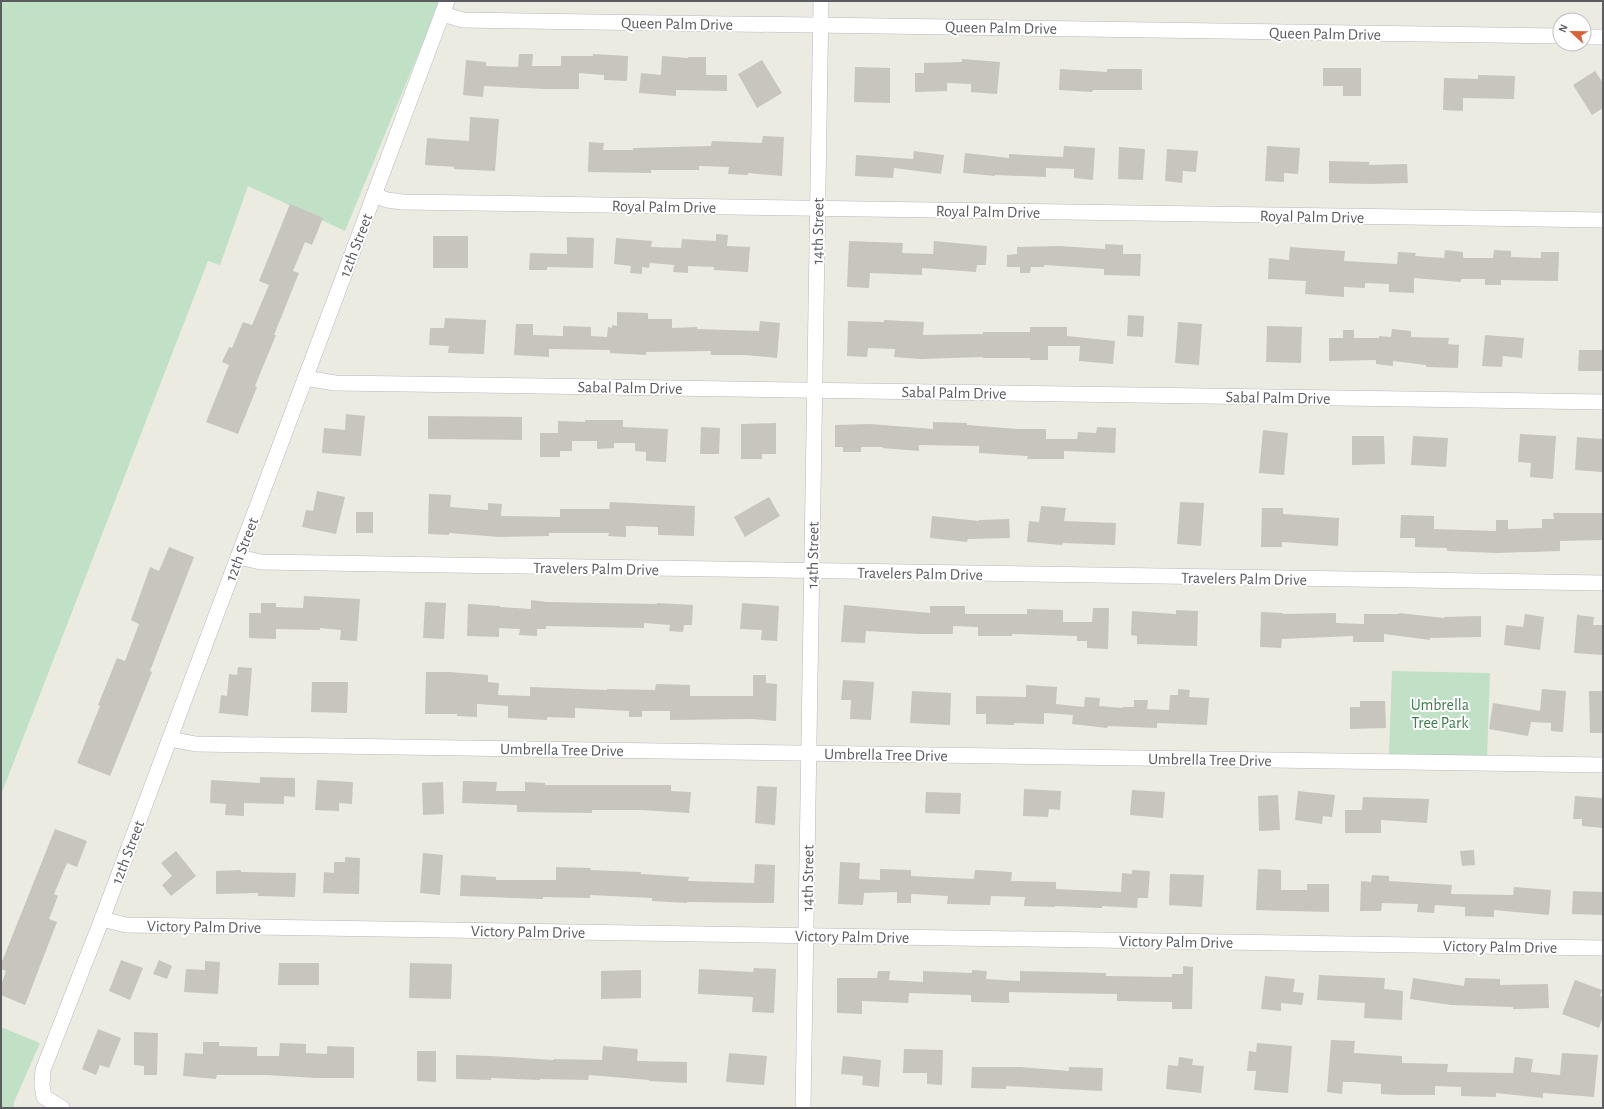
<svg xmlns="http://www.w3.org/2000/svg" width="1604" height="1109" font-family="'Alegreya Sans',sans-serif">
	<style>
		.green { fill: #c0e1c5 }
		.building { fill: #c7c5be }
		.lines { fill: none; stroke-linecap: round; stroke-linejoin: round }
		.street-casing { stroke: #b7b8bd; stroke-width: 16 }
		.street { stroke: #fff; stroke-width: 15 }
		.labels { text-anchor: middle; stroke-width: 4; stroke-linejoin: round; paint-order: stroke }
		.street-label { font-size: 16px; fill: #5a5c61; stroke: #fff }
		.park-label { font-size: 16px; fill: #3b7f4a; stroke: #fff }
	</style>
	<rect width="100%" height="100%" fill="#ecebe2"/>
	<g class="green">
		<polygon points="1,1 440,1 345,231 248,186 220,265 208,261 1,795"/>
		<polygon points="1392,671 1490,673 1487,757 1389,754"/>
		<polygon points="1,1027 40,1043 14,1102 14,1108 1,1108"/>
	</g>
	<g class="building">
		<polygon points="519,54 533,54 532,66 561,66 561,56 593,56 593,54 628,56 627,81 604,80 604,75 579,73 579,89 545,89 484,86 483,97 463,95 466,60 486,62 486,66 518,67"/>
		<polygon points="662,56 688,58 688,57 706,57 706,75 727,75 727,91 676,90 676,96 639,93 641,73 661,75"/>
		<polygon points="962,59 1000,62 997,94 971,92 971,84 947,83 947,91 915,92 915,73 924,73 924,63 962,62"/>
		<polygon points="762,60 782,93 757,108 738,74"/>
		<polygon points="855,67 890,68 890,103 854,102"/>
		<polygon points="1323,68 1361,68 1361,96 1343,96 1343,86 1323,86"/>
		<polygon points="1060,69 1107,72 1107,69 1142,69 1142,90 1093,90 1092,92 1059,90"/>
		<polygon points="1595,71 1603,83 1603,108 1592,115 1573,85"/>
		<polygon points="1478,75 1515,76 1514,99 1463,98 1463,111 1443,110 1444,78 1478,79"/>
		<polygon points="470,117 499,119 495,171 454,169 454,167 425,165 427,138 469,141"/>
		<polygon points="763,136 784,137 782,176 748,173 748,175 728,174 729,167 699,166 699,170 651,170 651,173 588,172 589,142 604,143 603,150 633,150 633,148 711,146 712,141 762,143"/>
		<polygon points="1064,146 1095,148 1093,180 1074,178 1074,169 1046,168 1046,177 995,175 995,176 963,173 965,153 1009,158 1009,154 1063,157"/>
		<polygon points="1267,146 1300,148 1298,174 1284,173 1284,182 1265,181"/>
		<polygon points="1119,147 1145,149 1143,180 1118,179"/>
		<polygon points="1167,149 1198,151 1196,172 1183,171 1182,183 1165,181"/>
		<polygon points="914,151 944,155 941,174 894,168 893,178 855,176 856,155 913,159"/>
		<polygon points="1329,161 1369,162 1369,165 1407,164 1408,183 1369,184 1329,183"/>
		<polygon points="290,204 323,218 312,245 305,242 293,271 299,273 274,335 276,335 255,386 257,387 238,434 206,422 229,365 222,362 229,347 232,348 243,322 252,325 269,285 259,281"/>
		<polygon points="716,234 728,235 727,246 750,247 748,272 714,270 714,267 688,266 688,273 673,272 674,265 650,263 649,268 642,267 642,274 630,273 631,266 614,264 616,238 652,241 651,247 681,248 682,239 716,241"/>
		<rect x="433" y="236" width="35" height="32"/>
		<polygon points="567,237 594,238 593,268 547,267 547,270 529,270 530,253 567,254"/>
		<polygon points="849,241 903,243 902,253 933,254 934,241 987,246 986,265 977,265 976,272 922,268 922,275 870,273 869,288 847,287"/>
		<polygon points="1105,244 1123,245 1123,254 1141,254 1140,276 1104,275 1104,269 1044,265 1044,267 1031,267 1030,273 1020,273 1020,267 1007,267 1007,255 1017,254 1017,247 1059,246 1105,249"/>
		<polygon points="1290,247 1345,251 1344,261 1397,264 1398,252 1416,253 1415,256 1444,258 1445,250 1463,252 1463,258 1493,258 1494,250 1511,251 1511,257 1541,258 1541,252 1559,252 1558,281 1501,280 1501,285 1485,285 1485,279 1461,279 1461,282 1414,278 1414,293 1389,292 1389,284 1365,283 1365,288 1344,287 1344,297 1305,294 1306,281 1268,279 1269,258 1289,260"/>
		<polygon points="617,312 648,313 648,319 672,319 672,328 697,327 697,329 759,331 760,321 780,323 777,358 745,355 711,355 711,351 646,352 646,355 610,353 610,350 549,349 549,357 514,355 516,324 533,324 533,335 563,336 563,326 591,327 591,336 607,337 608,327 612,328 612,325 617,326"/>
		<polygon points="1128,315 1144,316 1143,337 1127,336"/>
		<polygon points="445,318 486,320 484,354 448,353 449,346 429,345 430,328 444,328"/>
		<polygon points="884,320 924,322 923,335 983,334 983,332 1030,332 1030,327 1067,327 1067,336 1115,341 1113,364 1079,361 1080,346 1048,346 1048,360 1030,360 1030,358 983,358 983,357 921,359 894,357 895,349 868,348 867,357 847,356 848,321 884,322"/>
		<polygon points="1178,322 1202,324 1199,365 1175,363"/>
		<polygon points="1267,326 1302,327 1301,363 1266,362"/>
		<polygon points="1392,329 1411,331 1411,337 1449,338 1448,344 1459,345 1458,368 1426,367 1426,365 1393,361 1393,366 1376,364 1376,360 1329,361 1329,338 1343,338 1343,330 1354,330 1354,338 1379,338 1379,336 1391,337"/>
		<polygon points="1485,335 1524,338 1522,358 1503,356 1502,367 1482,366"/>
		<polygon points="1579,350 1603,350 1603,371 1578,371"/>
		<polygon points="346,414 365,416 361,456 322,453 324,428 345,430"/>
		<polygon points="428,416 522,417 522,440 428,439"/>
		<polygon points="585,420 623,420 623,427 668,429 666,462 646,461 646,452 635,451 635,443 614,443 614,448 597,449 597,441 572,441 572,451 560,451 560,457 540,457 540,433 558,433 558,421 585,422"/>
		<polygon points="933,422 967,423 967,425 1017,429 1046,429 1046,439 1077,439 1078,432 1096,433 1097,427 1116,428 1115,453 1064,451 1064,459 1027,459 1028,456 979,453 979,446 919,445 919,451 882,448 883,447 861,447 861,452 843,452 843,447 835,447 835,425 870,424 933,429"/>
		<polygon points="776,423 776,454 762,454 762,459 741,459 741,424"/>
		<polygon points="701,427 720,428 719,454 700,454"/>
		<polygon points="1263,430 1288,433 1284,475 1259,473"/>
		<polygon points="1520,434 1556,436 1553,479 1530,477 1531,463 1518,462"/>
		<polygon points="1352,436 1384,436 1385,464 1352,465"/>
		<polygon points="1413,436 1448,438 1446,467 1411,465"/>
		<polygon points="1577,437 1603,439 1603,472 1575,470"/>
		<polygon points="317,491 345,497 336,534 302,527 306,510 313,511"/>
		<polygon points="429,494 451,495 450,507 488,510 488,503 502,504 501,516 560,517 560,509 609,509 610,502 695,506 694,536 658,535 658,527 626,526 626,537 608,536 609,533 549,533 549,536 500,537 449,533 449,535 428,534"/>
		<polygon points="769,497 780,516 745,537 734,517"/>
		<polygon points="1180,502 1204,503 1201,546 1177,544"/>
		<polygon points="1041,506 1066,508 1064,521 1116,523 1115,545 1063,543 1062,545 1027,542 1029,521 1039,522"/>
		<polygon points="1262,508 1283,508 1283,514 1339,518 1338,546 1282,542 1282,547 1261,547"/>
		<rect x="356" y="512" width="17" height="21"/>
		<polygon points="1553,513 1603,513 1603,540 1560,541 1560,551 1497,553 1447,551 1447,548 1415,547 1415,538 1400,538 1401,515 1434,516 1434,529 1496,531 1496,520 1508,520 1508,529 1542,528 1542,519 1554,519"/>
		<polygon points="932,516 979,521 979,520 1009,519 1010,538 968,539 967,542 930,538"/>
		<polygon points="169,547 194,557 150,671 152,672 110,776 77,763 100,706 98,705 117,658 125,661 139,624 131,620 150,567 159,571"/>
		<polygon points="304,596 360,599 357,641 340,640 341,630 320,628 320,630 276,629 276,639 249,638 249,613 261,613 261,603 276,603 276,607 303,608"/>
		<polygon points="531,600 547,602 657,604 657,603 693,605 692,625 684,625 683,632 669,631 670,625 644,623 644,628 546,626 546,629 537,629 537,636 519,635 520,629 499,628 499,637 467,636 468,604 500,606 500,607 531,609"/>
		<polygon points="425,602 446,603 444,639 423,638"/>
		<polygon points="742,603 779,606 777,641 761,640 762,630 740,629"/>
		<polygon points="844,605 930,613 930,606 965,606 965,614 1027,614 1027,609 1063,610 1063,622 1092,622 1093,608 1109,608 1108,649 1087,648 1087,641 1077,641 1077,636 1012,634 1012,636 978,636 978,627 953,626 953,634 919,634 866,631 865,643 841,642"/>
		<polygon points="1176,610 1198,611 1197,646 1137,644 1137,636 1131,635 1132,611 1176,614"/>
		<polygon points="1261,612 1283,613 1283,614 1336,613 1336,623 1364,624 1364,614 1399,614 1399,613 1444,618 1444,617 1481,616 1481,637 1430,638 1430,640 1384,634 1384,642 1353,642 1353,636 1282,639 1281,648 1260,647"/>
		<polygon points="1525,614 1544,617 1540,650 1504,645 1506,625 1523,627"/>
		<polygon points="1577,615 1594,617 1593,625 1603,625 1603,655 1574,653"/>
		<polygon points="238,667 252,668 248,716 219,713 221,695 227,696 229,674 237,675"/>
		<polygon points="426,672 449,672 488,675 488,682 499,683 498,695 530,696 530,687 607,690 607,689 655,690 656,684 690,685 690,696 753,696 753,675 766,675 766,683 777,684 776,721 752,719 670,720 670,711 642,711 642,717 629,717 629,711 575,708 575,718 547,717 547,720 508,718 508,706 477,704 477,717 457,716 457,714 425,714"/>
		<polygon points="843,680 874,682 871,720 850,719 851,700 841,700"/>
		<polygon points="312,682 348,682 347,713 311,712"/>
		<polygon points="1026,685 1057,687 1056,704 1084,707 1085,697 1100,698 1099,706 1122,708 1123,707 1134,707 1134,700 1148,700 1147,709 1169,710 1170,695 1178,695 1178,689 1190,690 1189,697 1209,698 1207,725 1157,723 1157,728 1108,726 1107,728 1072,724 1073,715 1044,713 1044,724 1014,723 1014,725 986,724 986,714 976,714 976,696 1026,697"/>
		<polygon points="1542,689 1566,691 1563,732 1551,731 1551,723 1531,722 1528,736 1489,729 1493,703 1540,711"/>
		<polygon points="912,691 951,693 950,725 910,723"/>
		<polygon points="1589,691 1603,691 1603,733 1590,733"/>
		<polygon points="1360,701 1385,701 1386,728 1350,729 1350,707 1360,707"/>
		<polygon points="260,777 295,778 295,797 284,796 284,804 244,803 244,816 225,815 226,804 210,803 211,780 260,783"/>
		<polygon points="317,780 353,782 352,804 339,803 339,811 315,810"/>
		<polygon points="463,781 497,782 496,791 525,791 525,782 545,783 545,785 671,785 671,791 691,792 689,813 641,810 592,810 592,813 517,812 517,805 462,803"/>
		<polygon points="443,782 444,814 423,815 422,783"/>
		<polygon points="757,786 777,787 775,825 755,823"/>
		<polygon points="1024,789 1061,791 1060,810 1049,809 1048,817 1023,816"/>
		<polygon points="1132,790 1165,792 1163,818 1130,815"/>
		<polygon points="1298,791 1335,795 1332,817 1323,816 1322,824 1295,820"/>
		<polygon points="926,792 961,793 960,814 925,813"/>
		<polygon points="1278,795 1280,830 1259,831 1258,796"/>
		<polygon points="1575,796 1603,798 1603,828 1582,826 1582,819 1573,819"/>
		<polygon points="1363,797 1429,799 1427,823 1381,820 1381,833 1345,833 1345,810 1362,810"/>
		<polygon points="55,829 87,841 77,867 67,863 54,894 58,896 49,919 57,922 25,1005 1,995 1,985 6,971 1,969 1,964"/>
		<polygon points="1474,850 1475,865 1462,866 1460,851"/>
		<polygon points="176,851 196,876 171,896 162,885 172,876 161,863"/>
		<polygon points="423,853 443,855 440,895 420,893"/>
		<polygon points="345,857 360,858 359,894 323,893 324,872 334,873 334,862 345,862"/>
		<polygon points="840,862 860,863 859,879 880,880 880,869 911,870 911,876 974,879 975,870 1012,872 1011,881 1056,882 1056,889 1121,892 1122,873 1132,874 1132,870 1150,871 1148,898 1138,898 1137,908 1102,906 1102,908 1055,906 1055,907 1024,906 1025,897 991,896 990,905 947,904 948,896 911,894 911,903 897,903 897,892 864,893 863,905 838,904"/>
		<polygon points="755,864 775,865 774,903 687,902 687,903 652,901 652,898 590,895 590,898 543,897 543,899 460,896 461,875 496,877 496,880 556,880 556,867 591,868 590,870 641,872 641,874 689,877 688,881 754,883"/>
		<polygon points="1258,869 1281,870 1281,890 1307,890 1307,884 1329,884 1329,912 1256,910"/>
		<polygon points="241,870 241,872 296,873 295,897 258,896 258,893 216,894 216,871"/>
		<polygon points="1170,874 1204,875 1202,907 1169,905"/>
		<polygon points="1372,875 1389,876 1389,881 1452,885 1451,894 1513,895 1514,887 1551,890 1549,915 1494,910 1494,917 1465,916 1465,907 1435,905 1434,913 1417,912 1418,904 1382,903 1381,911 1360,911 1361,881 1371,882"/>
		<polygon points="1573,891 1603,892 1603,915 1572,914"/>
		<polygon points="121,960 143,968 130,1000 109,991"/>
		<polygon points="159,960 172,966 167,979 153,974"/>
		<polygon points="205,961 220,962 218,994 184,992 186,969 205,970"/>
		<polygon points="279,963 319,963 319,985 278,985"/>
		<polygon points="410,963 452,964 451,999 409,998"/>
		<polygon points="1183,966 1193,967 1192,1009 1172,1009 1172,1002 1117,1001 1117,994 1009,992 1009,1003 971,1002 971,995 909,993 908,1003 862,1001 862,1014 837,1013 837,978 877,978 878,971 890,971 889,980 923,982 923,971 972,973 972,970 987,971 986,979 1020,981 1020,971 1106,973 1106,976 1172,977 1172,974 1183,974"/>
		<polygon points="754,968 776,969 774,1013 752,1012 753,997 698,994 699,969 753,972"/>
		<polygon points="641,970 641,998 601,999 601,971"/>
		<polygon points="1319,975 1385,978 1384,989 1403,991 1402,1020 1364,1018 1365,1003 1317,1000"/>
		<polygon points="1265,976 1295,979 1293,992 1304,993 1302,1005 1281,1003 1281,1011 1261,1009"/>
		<polygon points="1413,978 1464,986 1465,978 1500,979 1500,985 1548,984 1549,1008 1513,1009 1513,1007 1451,1005 1410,999"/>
		<polygon points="1575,980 1602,990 1600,996 1603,997 1603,1017 1599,1028 1562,1014"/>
		<polygon points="98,1029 121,1038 109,1068 100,1065 96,1075 82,1069"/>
		<polygon points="134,1032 158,1033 157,1075 144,1075 144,1066 134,1065"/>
		<polygon points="1331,1040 1355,1041 1354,1053 1402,1056 1402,1063 1448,1064 1447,1072 1513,1073 1515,1057 1533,1059 1531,1072 1560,1075 1562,1053 1598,1055 1594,1097 1543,1093 1543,1098 1496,1093 1496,1097 1461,1096 1461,1087 1435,1086 1435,1095 1399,1095 1381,1094 1381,1084 1352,1082 1343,1082 1342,1094 1327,1092"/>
		<polygon points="203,1042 219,1042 219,1046 257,1047 257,1056 279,1056 280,1043 306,1044 306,1053 327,1054 327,1046 354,1047 354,1078 316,1078 266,1075 217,1075 216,1079 183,1076 185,1053 203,1054"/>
		<polygon points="1257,1043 1292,1046 1288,1093 1254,1090 1256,1071 1247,1071 1249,1051 1256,1052"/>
		<polygon points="603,1046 638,1049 637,1061 687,1062 687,1083 649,1081 649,1080 589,1075 588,1080 540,1079 540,1080 491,1078 491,1080 456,1079 456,1055 491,1056 553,1060 554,1059 602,1060"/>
		<polygon points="904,1049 943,1050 942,1085 927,1084 927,1073 903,1073"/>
		<polygon points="417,1051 436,1051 436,1082 417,1081"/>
		<polygon points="729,1053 767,1056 764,1085 726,1082"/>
		<polygon points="843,1056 881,1060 879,1087 862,1085 863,1076 841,1074"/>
		<polygon points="1179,1057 1193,1059 1192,1065 1204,1066 1201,1093 1166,1089 1168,1065 1178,1066"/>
		<polygon points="972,1067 1020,1067 1069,1071 1069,1067 1103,1068 1102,1091 1006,1086 1006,1089 971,1088"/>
	</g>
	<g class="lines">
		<defs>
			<g id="street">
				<polyline points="442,14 463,20 1560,36"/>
				<polyline points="1584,37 1603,37"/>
				<polyline points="374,195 387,200 403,202 1603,220"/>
				<polyline points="305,378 335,383 1603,402"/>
				<polyline points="238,557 261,562 1603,583"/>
				<polyline points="170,739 196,744 1603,765"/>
				<polyline points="102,919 126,925 1603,948"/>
				<polyline points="62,1108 44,1097 42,1085 43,1070 102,919 447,1"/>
				<polyline points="803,1108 821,1"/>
			</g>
		</defs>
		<use href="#street" class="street-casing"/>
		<use href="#street" class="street"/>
	</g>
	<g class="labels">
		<g class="street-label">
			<text transform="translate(677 23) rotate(1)" y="6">Queen Palm Drive</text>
			<text transform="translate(1001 27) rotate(1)" y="6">Queen Palm Drive</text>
			<text transform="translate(1325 33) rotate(1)" y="6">Queen Palm Drive</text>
			<text transform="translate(664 206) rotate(1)" y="6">Royal Palm Drive</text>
			<text transform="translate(988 211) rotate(1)" y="6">Royal Palm Drive</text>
			<text transform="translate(1312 216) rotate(1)" y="6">Royal Palm Drive</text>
			<text transform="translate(817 231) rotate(-89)" y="6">14th Street</text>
			<text transform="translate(355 245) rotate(-69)" y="6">12th Street</text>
			<text transform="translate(630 387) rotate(1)" y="6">Sabal Palm Drive</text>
			<text transform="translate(954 392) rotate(1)" y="6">Sabal Palm Drive</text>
			<text transform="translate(1278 397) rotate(1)" y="6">Sabal Palm Drive</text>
			<text transform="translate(241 549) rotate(-69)" y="6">12th Street</text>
			<text transform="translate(812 555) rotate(-89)" y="6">14th Street</text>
			<text transform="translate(596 568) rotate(1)" y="6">Travelers Palm Drive</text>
			<text transform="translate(920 573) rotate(1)" y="6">Travelers Palm Drive</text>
			<text transform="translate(1244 578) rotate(1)" y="6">Travelers Palm Drive</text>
			<text transform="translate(562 749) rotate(1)" y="6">Umbrella Tree Drive</text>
			<text transform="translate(886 754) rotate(1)" y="6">Umbrella Tree Drive</text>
			<text transform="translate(1210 759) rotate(1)" y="6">Umbrella Tree Drive</text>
			<text transform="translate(127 852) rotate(-69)" y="6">12th Street</text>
			<text transform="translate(807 878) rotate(-89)" y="6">14th Street</text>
			<text transform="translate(204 926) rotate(1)" y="6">Victory Palm Drive</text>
			<text transform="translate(528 931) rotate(1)" y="6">Victory Palm Drive</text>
			<text transform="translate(852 936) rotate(1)" y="6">Victory Palm Drive</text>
			<text transform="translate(1176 941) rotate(1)" y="6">Victory Palm Drive</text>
			<text transform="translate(1500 946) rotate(1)" y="6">Victory Palm Drive</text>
		</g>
		<g class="park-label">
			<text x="1440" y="710">Umbrella<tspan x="1440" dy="18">Tree Park</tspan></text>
		</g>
	</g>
	<rect width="1604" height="1109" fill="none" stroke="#5a5c61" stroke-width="4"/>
	<g transform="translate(1572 32) rotate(292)"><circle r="19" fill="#ffffff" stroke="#bdbec0"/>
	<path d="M0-3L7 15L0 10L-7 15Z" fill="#d9613a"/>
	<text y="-6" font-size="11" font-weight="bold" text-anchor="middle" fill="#5a5c61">N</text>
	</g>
</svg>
